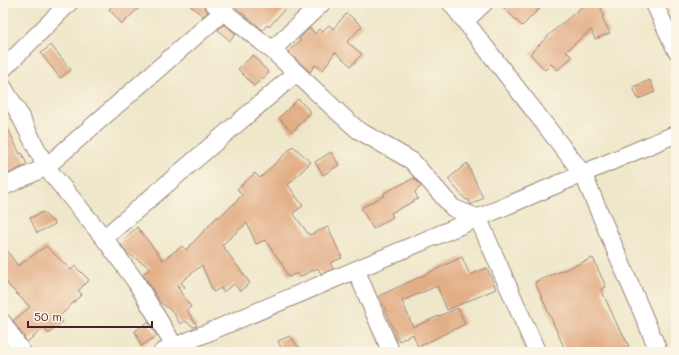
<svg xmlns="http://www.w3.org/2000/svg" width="679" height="355" font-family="Mali,sans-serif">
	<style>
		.building { fill: #e2ae86 }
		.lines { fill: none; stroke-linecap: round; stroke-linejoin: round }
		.street-casing { stroke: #9c837a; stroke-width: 19 }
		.street { stroke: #fff; stroke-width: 17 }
	</style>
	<rect width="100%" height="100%" fill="#fcf5e5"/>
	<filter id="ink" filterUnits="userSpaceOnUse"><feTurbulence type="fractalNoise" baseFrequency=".025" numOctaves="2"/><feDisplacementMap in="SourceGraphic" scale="8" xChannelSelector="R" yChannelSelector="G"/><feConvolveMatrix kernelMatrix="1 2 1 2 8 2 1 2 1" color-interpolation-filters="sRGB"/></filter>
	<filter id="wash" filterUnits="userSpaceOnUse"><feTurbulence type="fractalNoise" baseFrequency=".012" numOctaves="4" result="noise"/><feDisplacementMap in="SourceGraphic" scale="16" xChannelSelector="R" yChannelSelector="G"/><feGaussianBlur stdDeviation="0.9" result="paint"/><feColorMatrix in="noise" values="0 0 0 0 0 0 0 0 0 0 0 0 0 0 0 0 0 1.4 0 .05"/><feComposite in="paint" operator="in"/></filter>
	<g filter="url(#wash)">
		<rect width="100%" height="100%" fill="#eee7c9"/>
		<g id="blocks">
			<g class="building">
				<polygon points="115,3 144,3 122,24 109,9"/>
				<polygon points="187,3 203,3 204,7 208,12 203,16"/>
				<polygon points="230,3 290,3 269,27 267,25 263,30"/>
				<polygon points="499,3 545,3 522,26"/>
				<polygon points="586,3 599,3 604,16 602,17 610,33 595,39 591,30 566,51 572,57 558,70 551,64 545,70 530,54 549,35"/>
				<polygon points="347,13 362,26 347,42 362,54 351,66 335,52 323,70 315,65 310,72 288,52 300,41 299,39 310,28 315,34 319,29 322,32 329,25 333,29"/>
				<polygon points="224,24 236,34 230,41 218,30"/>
				<polygon points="51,45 71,70 60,78 41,53"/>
				<polygon points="253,55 269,73 254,86 238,69"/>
				<polygon points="650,80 655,92 638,99 633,87"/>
				<polygon points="298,99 311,112 292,132 279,118"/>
				<polygon points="3,118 20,154 22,153 27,165 3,176"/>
				<polygon points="293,146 311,162 288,185 303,206 293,213 309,235 328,227 342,258 330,263 333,269 321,274 318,268 299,277 298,273 288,277 282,264 265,240 256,244 247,223 222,245 250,283 240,291 234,284 223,292 221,288 213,292 202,265 181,282 185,287 183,289 176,285 191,307 187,310 197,326 194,327 185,321 180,324 173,312 160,302 143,274 151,268 127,253 120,243 137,227 163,260 182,246 186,250 217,217 218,218 238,200 238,199 242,195 237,189 255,173 260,178"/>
				<polygon points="331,152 339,165 323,175 315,162"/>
				<polygon points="467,163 483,198 471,205 468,199 466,200 448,179"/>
				<polygon points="414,178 421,186 415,192 418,199 391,213 393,217 373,229 361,208 385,195 384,193"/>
				<polygon points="43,212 55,224 37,233 30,218"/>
				<polygon points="3,245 18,266 46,246 71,270 75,266 89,280 78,291 82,294 59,317 63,321 49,334 44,328 27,342 13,321 30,307 10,287 3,277"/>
				<polygon points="462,257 470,275 487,268 496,289 447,310 437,286 402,301 413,327 458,308 465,324 418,347 413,334 399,341 379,296"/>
				<polygon points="593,258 606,287 601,289 620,331 621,330 629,346 616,352 566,352 535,282"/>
				<polygon points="148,322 157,336 141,346 135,331"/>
				<polygon points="290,336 302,352 283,352 278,341"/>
			</g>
		</g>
	</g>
	<g filter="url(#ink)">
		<use href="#blocks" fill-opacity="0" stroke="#9c837a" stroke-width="1"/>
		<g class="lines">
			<defs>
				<g id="street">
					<polyline points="213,3 272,50 339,113 358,130 412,161 453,208 478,218 537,352"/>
					<polyline points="451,3 583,174 659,352"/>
					<polyline points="654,3 676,50"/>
					<polyline points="465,21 484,3"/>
					<polyline points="272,50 322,3"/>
					<polyline points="3,69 69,3"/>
					<polyline points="3,87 17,110 46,167 104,238 136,282 178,352"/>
					<polyline points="3,187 46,167 224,11"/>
					<polyline points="104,238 296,73"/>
					<polyline points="356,270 391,352"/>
					<polyline points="3,323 22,352"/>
					<polyline points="162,352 676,134"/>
				</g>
			</defs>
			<use href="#street" class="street-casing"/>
			<use href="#street" class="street"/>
		</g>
	</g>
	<rect width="679" height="355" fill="none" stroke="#fcf5e5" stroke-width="16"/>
	<path d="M28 321v6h124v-6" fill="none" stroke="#4a1f2b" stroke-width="2"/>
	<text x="34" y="321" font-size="12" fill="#4a1f2b" stroke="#fcf5e5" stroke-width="3" paint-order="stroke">50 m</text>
</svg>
